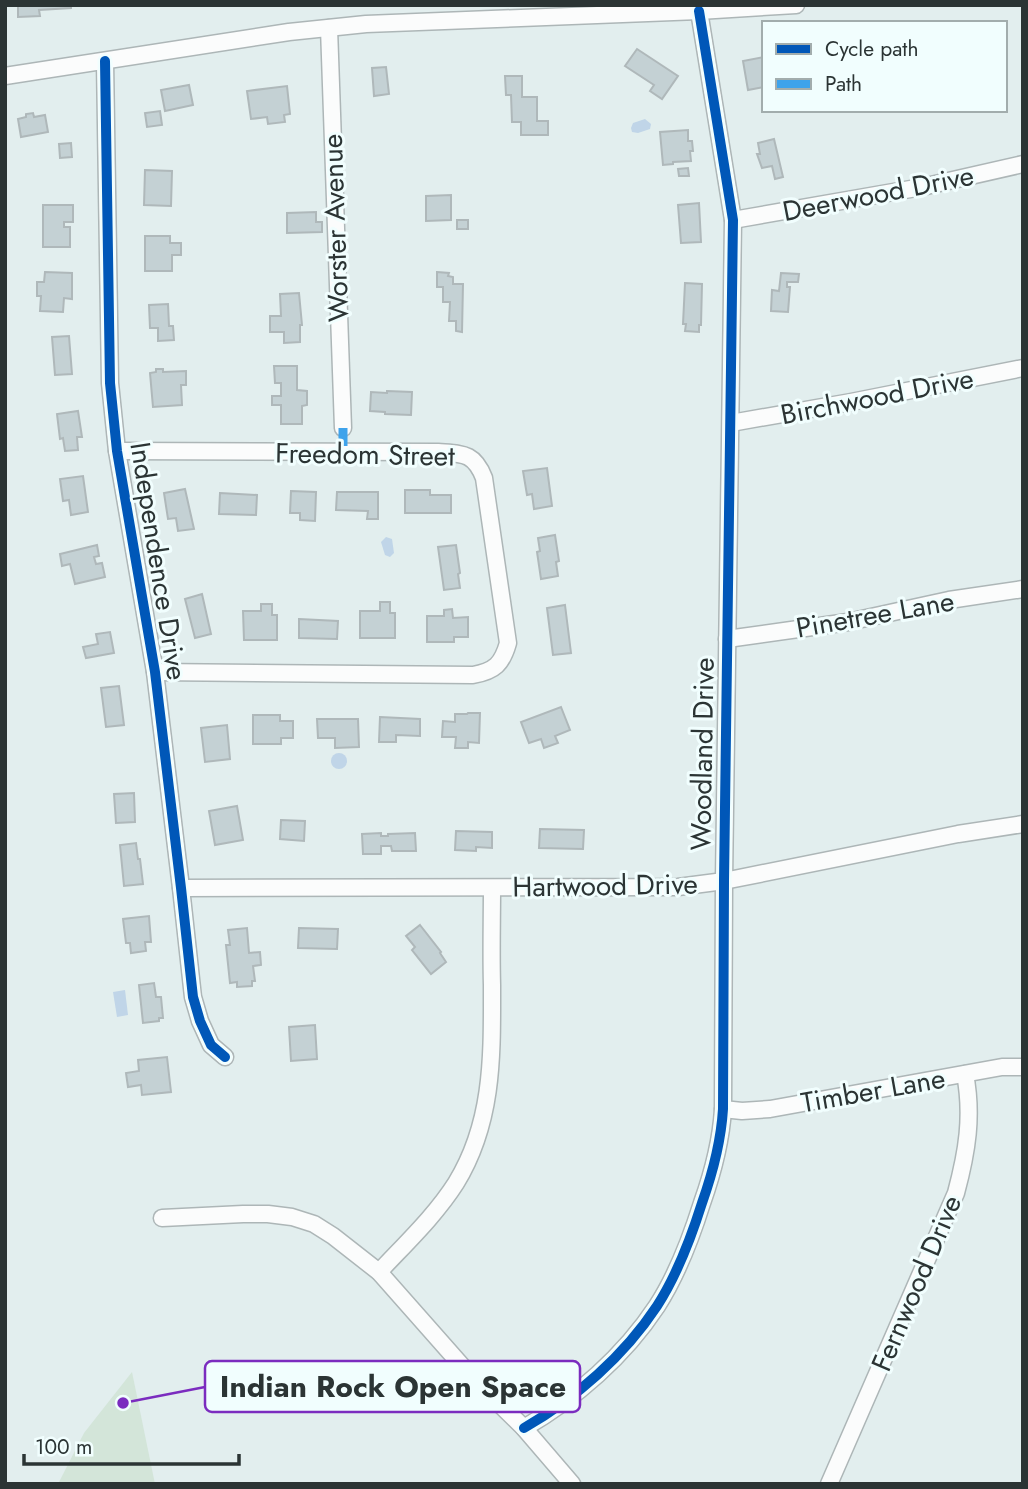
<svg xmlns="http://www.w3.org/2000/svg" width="1028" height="1489" font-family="Jost,sans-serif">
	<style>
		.green { fill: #d3e5d9 }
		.water { fill: #c0d5e8 }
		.building { fill: #c4d1d4; stroke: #afb8ba; stroke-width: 2 }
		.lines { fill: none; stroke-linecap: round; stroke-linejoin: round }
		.minor-casing { stroke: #adb6b7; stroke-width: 19 }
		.minor { stroke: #fbfcfc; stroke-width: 16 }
		.quiet { stroke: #3ea3eb; stroke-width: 9; stroke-dasharray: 18 9; stroke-linecap: butt }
		.cycleway-casing { stroke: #f1fefe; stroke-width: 15 }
		.cycleway { stroke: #0057b8; stroke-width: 10 }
		.labels { text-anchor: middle; stroke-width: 6; stroke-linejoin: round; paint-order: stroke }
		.street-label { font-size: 28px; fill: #2b3434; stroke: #f1fefe }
		.leader { fill: none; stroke: #7b2cbf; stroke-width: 2.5 }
		.callout-dot { fill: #7b2cbf; stroke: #f1fefe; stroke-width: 2.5 }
		.callout { fill: #f1fefe; stroke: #7b2cbf; stroke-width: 2.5 }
		.callout-label { font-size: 30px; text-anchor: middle; font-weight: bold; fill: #2b3434 }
	</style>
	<rect width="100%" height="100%" fill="#e2eeee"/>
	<polygon class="green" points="132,1372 155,1484 58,1484 84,1433"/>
	<g class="water">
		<polygon points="645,119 651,124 650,129 638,133 632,132 631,128 633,123"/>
		<polygon points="386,537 392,539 394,553 390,557 385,555 381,542"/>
		<circle cx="339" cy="761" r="8"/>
		<polygon points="125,990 128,1015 117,1017 113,992"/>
	</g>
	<g class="building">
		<polygon points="18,5 71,5 71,8 39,10 40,16 18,17"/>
		<polygon points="637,49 678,76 662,99 650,91 654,85 625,66"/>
		<polygon points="764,57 764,87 748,90 743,61"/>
		<polygon points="386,67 389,94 374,96 372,68"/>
		<polygon points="505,76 522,76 522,97 537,97 537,121 548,121 548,135 521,135 521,122 512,122 511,95 506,95"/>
		<polygon points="189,85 193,105 165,111 161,90"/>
		<polygon points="287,86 290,114 284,115 285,122 268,124 267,117 251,119 247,91"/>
		<polygon points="160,111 162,125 147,127 145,113"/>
		<polygon points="33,113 34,117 45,115 48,132 21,137 18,119 26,117 26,114"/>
		<polygon points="688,130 688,141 692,141 693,151 690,151 691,161 673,162 673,164 663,165 660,132"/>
		<polygon points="774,139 783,177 775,179 772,166 762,168 757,154 760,154 758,143"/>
		<polygon points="71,143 72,157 60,158 59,144"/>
		<polygon points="688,168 689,176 679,176 678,169"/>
		<polygon points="145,170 172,171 171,206 144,205"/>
		<polygon points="451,195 451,220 426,221 426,196"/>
		<polygon points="699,203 701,242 681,243 678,205"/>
		<polygon points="43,205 73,205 73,222 64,222 64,227 70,227 70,247 43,247"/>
		<polygon points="316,212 316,222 322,222 322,232 287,233 287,213"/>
		<rect x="457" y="220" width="11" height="9"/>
		<polygon points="145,236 170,236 170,243 181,243 181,255 172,255 172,271 145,271"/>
		<polygon points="45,272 72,273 72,299 64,298 63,312 40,311 41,296 37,296 37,282 44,282"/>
		<polygon points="437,272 449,273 448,276 453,277 453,284 463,284 462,332 456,331 456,321 449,321 450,302 443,302 443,287 437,287"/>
		<polygon points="781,273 799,274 798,282 787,282 787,287 790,287 788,312 771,311 772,290 779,291"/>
		<polygon points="685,283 702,284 701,325 699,325 699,332 685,331 686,324 683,324"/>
		<polygon points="299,293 302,325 300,325 300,342 284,343 284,332 270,332 270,316 281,316 280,294"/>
		<polygon points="168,304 169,326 173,326 174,340 158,341 158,328 150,328 149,305"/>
		<polygon points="69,336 72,374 55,375 52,337"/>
		<polygon points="274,366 297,366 297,390 307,391 307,405 302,406 302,424 281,424 281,405 272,405 272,396 281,396 281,383 275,383"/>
		<polygon points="156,369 163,369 163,372 186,371 186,385 181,385 182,405 153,407 150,373 156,372"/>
		<polygon points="387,391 412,392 411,415 385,414 385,412 370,411 371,392 387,393"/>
		<polygon points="78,411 82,437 77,437 78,450 65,451 63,438 60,439 57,414"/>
		<polygon points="547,468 552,506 534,509 532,494 527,495 523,471"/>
		<polygon points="83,476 88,512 71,515 69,500 63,501 60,479"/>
		<polygon points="185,489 194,529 178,531 176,518 168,519 164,493"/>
		<polygon points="405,490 430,490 430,495 451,495 451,513 405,513"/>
		<polygon points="291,491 316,492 315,521 300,520 300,513 290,513"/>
		<polygon points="337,492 378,492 378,519 367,519 368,511 336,510"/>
		<polygon points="220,493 257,495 256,515 219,514"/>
		<polygon points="555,535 559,561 556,562 558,576 541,579 537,552 540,551 538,538"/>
		<polygon points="97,545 99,556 94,557 96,564 102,563 105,577 75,584 70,564 62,566 60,554"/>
		<polygon points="456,545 460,573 458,574 460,588 444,590 438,547"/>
		<polygon points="202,594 211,634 195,638 185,599"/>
		<polygon points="380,602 390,602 390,613 395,613 395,638 360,638 360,611 380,611"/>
		<polygon points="261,604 272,604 272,615 277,615 277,640 244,640 243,611 261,611"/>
		<polygon points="565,605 571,653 553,655 547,608"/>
		<polygon points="452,609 453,618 468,617 468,637 454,637 454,642 427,642 427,616 444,616 444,610"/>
		<polygon points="299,619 338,621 337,639 299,638"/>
		<polygon points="110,632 114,653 86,658 83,647 98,644 96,634"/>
		<polygon points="119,686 124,725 106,727 101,688"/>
		<polygon points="561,707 570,730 555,736 558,743 544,748 541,739 529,743 521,722"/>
		<polygon points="468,713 480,713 479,743 468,742 468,748 455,748 456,737 442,737 443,721 455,722 455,714 467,714"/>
		<polygon points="253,715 280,715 280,721 293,721 293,738 281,738 281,744 253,744"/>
		<polygon points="380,717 420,719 420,736 396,735 396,742 379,742"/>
		<polygon points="317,719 358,719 359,747 335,748 335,738 318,738"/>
		<polygon points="227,725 230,759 205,762 201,728"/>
		<polygon points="134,793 135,822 116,823 114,794"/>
		<polygon points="237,806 243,840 215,845 209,811"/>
		<polygon points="281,820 305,821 304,841 280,839"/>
		<polygon points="540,829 584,830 583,849 539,848"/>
		<polygon points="456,831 492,832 492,848 476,847 476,851 455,850"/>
		<polygon points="381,833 381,836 388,836 388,834 415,833 416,851 392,851 391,846 381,846 381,854 363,854 362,834"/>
		<polygon points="136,843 138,859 140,859 143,884 124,886 120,845"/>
		<polygon points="149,916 151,942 145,942 146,951 131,953 130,943 126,943 123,919"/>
		<polygon points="420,925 441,952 440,953 446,962 431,974 412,950 415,947 406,936"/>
		<polygon points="247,928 249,953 260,952 261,965 253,966 255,981 252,981 252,986 237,987 237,982 230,983 226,945 230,945 228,930"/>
		<polygon points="299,928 338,929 337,949 298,948"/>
		<polygon points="154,983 156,997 161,997 163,1018 159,1018 159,1021 143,1023 139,985"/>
		<polygon points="315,1025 317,1059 291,1061 289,1027"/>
		<polygon points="167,1057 171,1092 142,1095 141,1085 128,1087 126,1073 139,1071 138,1060"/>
	</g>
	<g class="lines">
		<defs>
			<g id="minor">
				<polyline points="329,28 343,428"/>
				<polyline points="105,61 110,383 117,451 155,672 181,888 193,997 200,1021 211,1045 225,1057"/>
				<polyline points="5,76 289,32 366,24 699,11 796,5"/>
				<polyline points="733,220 922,187 1023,164"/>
				<polyline points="731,423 851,402 1023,368"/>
				<path d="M 117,451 L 438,452 C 462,454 474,452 484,478 L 508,643 C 502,664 495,671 473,675 L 155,672"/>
				<polyline points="727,639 848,622 949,600 1023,589"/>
				<polyline points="181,888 678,887 724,881 958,834 1023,824"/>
				<polyline points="723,1109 742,1111 770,1109 1002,1067 1023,1067"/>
				<polyline points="162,1218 243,1214 268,1214 292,1217 314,1224 333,1236 379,1272 470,1375 524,1428 572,1484"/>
				<path d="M 379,1272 C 405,1244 435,1216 456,1183 C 494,1121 492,1054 492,985 C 491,952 492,920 492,888"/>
				<path d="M 524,1428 C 576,1398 624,1356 657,1306 C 677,1275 691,1238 702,1203 C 713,1172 721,1142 723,1109 L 724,881 L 733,220 L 699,11"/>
				<path d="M 829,1484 L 956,1193 C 967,1152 973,1116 965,1074"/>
			</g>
		</defs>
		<use href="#minor" class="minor-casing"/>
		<use href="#minor" class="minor"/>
		<polyline class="quiet" points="343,428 343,452"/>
		<defs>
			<g id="cycleway">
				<polyline points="105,61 110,383 117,451 155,672 181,888 193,997 200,1021 211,1045 225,1057"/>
				<path d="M 524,1428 C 576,1398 624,1356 657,1306 C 677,1275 691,1238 702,1203 C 713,1172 721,1142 723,1109 L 724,881 L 733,220 L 699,11"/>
			</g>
		</defs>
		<use href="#cycleway" class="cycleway-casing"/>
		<use href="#cycleway" class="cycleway"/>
	</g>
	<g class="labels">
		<g class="street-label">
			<text transform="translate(878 193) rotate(-11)" y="10">Deerwood Drive</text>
			<text transform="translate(335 228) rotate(-92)" y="10">Worster Avenue</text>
			<text transform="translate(877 396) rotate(-11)" y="10">Birchwood Drive</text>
			<text transform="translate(365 454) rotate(1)" y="10">Freedom Street</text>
			<text transform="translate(159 561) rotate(81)" y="10">Independence Drive</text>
			<text transform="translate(875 614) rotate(-10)" y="10">Pinetree Lane</text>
			<text transform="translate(702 754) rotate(-89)" y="10">Woodland Drive</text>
			<text transform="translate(605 885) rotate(-1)" y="10">Hartwood Drive</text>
			<text transform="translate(873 1090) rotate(-10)" y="10">Timber Lane</text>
			<text transform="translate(916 1283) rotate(-67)" y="10">Fernwood Drive</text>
		</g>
	</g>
	<path class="leader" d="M123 1403L205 1387"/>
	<circle class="callout-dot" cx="123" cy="1403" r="7"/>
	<rect class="callout" x="205" y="1361" width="375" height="51" rx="7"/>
	<g class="callout-label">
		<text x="393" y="1397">Indian Rock Open Space</text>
	</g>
	<rect width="1028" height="1489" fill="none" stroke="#2b3434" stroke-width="14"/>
	<rect x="762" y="21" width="245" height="91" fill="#f1fefe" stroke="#a2adad" stroke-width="2"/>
	<rect x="776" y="44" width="35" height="10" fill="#0057b8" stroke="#a2adad" stroke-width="2"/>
	<text x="825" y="56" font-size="21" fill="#2b3434">Cycle path</text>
	<rect x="776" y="79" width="35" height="10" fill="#3ea3eb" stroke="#a2adad" stroke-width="2"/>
	<text x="825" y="91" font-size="21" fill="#2b3434">Path</text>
	<path d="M24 1454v10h215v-10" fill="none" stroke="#2b3434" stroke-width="3.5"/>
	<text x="35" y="1454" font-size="21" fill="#2b3434" stroke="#f1fefe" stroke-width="5" paint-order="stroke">100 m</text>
</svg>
